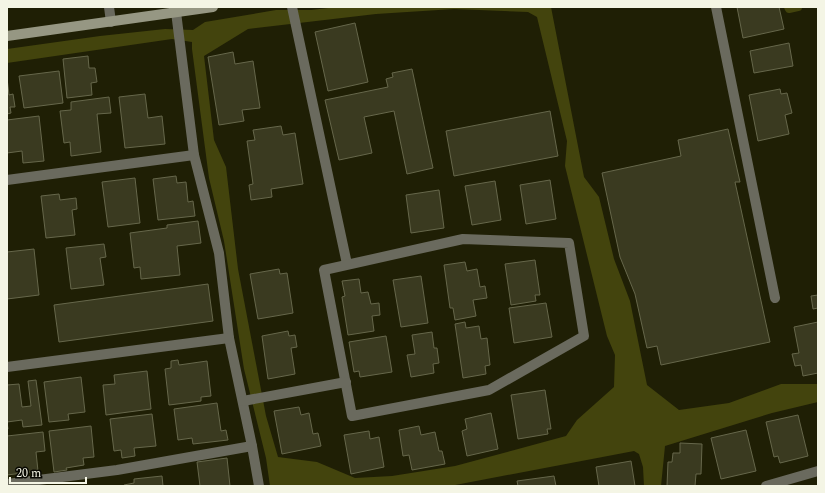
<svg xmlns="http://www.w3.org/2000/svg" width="825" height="493" font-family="Spectral,serif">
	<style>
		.water { fill: #43440d; fill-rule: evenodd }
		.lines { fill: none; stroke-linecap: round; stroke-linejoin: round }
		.stream { stroke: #43440d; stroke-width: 8 }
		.building { fill: #3a3a20; stroke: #66674b }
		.street { stroke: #6a6a5e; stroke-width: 10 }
		.secondary { stroke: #969783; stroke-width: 10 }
	</style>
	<rect width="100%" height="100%" fill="#1f1f05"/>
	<path class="water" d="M 337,7 L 551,7 L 584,177 L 599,197 L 614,259 L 630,301 L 647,385 L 679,410 L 729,403 L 781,384 L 818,384 L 818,402 L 772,413 L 665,446 L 661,486 L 644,486 L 643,467 L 639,454 L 634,451 L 450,486 L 270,486 L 266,458 L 244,369 L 224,241 L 209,178 L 192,49 L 192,42 L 172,39 L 7,63 L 7,49 L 100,36 L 165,29 L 193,30 L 205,22 L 276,10 L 311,10 ZM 454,9 L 528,12 L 537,17 L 567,141 L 565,166 L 607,336 L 615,355 L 614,387 L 577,420 L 566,436 L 455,466 L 392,476 L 355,478 L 317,462 L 278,457 L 266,416 L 238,269 L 226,167 L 214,140 L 204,56 L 248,29 L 376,14 Z"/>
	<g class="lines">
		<polyline class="stream" points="788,7 789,9 798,7"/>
	</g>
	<g class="building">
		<polygon points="737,7 779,7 784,29 743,38"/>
		<polygon points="355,23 368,82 328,91 315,32"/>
		<polygon points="789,43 793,66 754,73 750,51"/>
		<polygon points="233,52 235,64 253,61 260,108 242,110 244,121 219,125 208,57"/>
		<polygon points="88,56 89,68 95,68 97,82 91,83 92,95 67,98 63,59"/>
		<polygon points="412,69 433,168 407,174 394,111 364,117 372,153 339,160 325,100 388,87 386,79 393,77 392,73"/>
		<polygon points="59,71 63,103 24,108 19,76"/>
		<polygon points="7,78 9,95 13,94 15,107 10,107 11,113 7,114"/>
		<polygon points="780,89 781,94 787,93 792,113 785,115 789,134 758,141 749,95"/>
		<polygon points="145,94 148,118 162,116 165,144 125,148 119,97"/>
		<polygon points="109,97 111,113 97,114 101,152 71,156 70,142 64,143 60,111 71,110 71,102"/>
		<polygon points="550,111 558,156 454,176 446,131"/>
		<polygon points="39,116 44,161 23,163 22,151 7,153 7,120"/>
		<polygon points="281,126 283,135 295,133 303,184 271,189 272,197 251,200 249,185 253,184 247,141 255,140 253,130"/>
		<polygon points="728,129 740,182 735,182 770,342 661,365 657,346 647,348 635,294 620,257 602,173 681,156 678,140"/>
		<polygon points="176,176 177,183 186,182 188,202 193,201 195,216 158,220 153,179"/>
		<polygon points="135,178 140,223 108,227 102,182"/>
		<polygon points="550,180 556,219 526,224 520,185"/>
		<polygon points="495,181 501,220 472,225 465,186"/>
		<polygon points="439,190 444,228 411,233 406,195"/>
		<polygon points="59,194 60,200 76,198 77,209 72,210 75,235 46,238 41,196"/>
		<polygon points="198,221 201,243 177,246 180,275 141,279 140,267 134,268 130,233 167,228 167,225"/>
		<polygon points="104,244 106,257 100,258 104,285 71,289 66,248"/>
		<polygon points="34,249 39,295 7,299 7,252"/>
		<polygon points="535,260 540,295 535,295 536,301 511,305 505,264"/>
		<polygon points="465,262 467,271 477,269 480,287 485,286 487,298 473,300 476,316 455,320 453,308 450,308 444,265"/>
		<polygon points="279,269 280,274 287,273 293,313 258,319 250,274"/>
		<polygon points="421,276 428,323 401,327 393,280"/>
		<polygon points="359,279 361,293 368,292 371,304 379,303 380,315 372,316 374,331 348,335 342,297 345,296 342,281"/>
		<polygon points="208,284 213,321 59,342 54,305"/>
		<polygon points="818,295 818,308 813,309 811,296"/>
		<polygon points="546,303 552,337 514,343 509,308"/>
		<polygon points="465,322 466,328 479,326 481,339 487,338 490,365 485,366 486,374 463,378 455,324"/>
		<polygon points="818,322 818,373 803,376 801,365 795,366 792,354 799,353 794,327"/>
		<polygon points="288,331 289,336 295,335 297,347 291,348 295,374 268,379 262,336"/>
		<polygon points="432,332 434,348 437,348 439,363 433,364 434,373 411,377 407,355 415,354 412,335"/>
		<polygon points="386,336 392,372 360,377 359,371 354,372 349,342"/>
		<polygon points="178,360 179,365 207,361 211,396 201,397 201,401 169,405 165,369 171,368 171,361"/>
		<polygon points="147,371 151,409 106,415 103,385 115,384 114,375"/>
		<polygon points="81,377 85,412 68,414 69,420 49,422 44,382"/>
		<polygon points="36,380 42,425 23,427 22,420 7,422 8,429 7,429 7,385 19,384 22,407 31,406 28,381"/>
		<polygon points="545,390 551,429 547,429 548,434 518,439 511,395"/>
		<polygon points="217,403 221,431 226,430 228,440 193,444 192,438 178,440 174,409"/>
		<polygon points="299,407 301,415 309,413 313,434 318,433 321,446 282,454 274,411"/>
		<polygon points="491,413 498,449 467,456 462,431 467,429 465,419"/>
		<polygon points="152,414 156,446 134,448 135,456 122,458 121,450 114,451 110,419"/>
		<polygon points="798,415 808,456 780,463 778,456 774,457 766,422"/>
		<polygon points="91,426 94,457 83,458 84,465 66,468 67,470 54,472 49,431"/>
		<polygon points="419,426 421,435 435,432 439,451 442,451 445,464 412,470 409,455 403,456 399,430"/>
		<polygon points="746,430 756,471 721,479 711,438"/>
		<polygon points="369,431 370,439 379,437 384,467 351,474 344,435"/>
		<polygon points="43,432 45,451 36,452 38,471 7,475 7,436"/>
		<polygon points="680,443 702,444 701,474 696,474 695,486 667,486 668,462 672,462 673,453 680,453"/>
		<polygon points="227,458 230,486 200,486 197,462"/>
		<polygon points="631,461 635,486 599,486 596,467"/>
		<polygon points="162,476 163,486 125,486 124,485 134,483 134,479"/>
		<polygon points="554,476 556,486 518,486 517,481"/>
	</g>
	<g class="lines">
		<g class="street">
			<polyline points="109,7 111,22"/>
			<polyline points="292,7 347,264"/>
			<polyline points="716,7 775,298"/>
			<polyline points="176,12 194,155 219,253 229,338 252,446 259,486"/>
			<polyline points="7,180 194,155"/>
			<polygon points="463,239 569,243 584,336 489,390 352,416 324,270"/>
			<polyline points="7,367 229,338"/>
			<polyline points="243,401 346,382"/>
			<polyline points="7,484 117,470 252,446"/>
			<polyline points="766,486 818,471"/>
		</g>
		<polyline class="secondary" points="7,36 213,7"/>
	</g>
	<rect width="825" height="493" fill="none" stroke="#f4f5e5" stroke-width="16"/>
	<path d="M10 477v6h76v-6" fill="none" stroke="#f4f5e5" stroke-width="2"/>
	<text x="16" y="477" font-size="12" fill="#f4f5e5" stroke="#080802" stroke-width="3" paint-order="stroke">20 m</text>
</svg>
